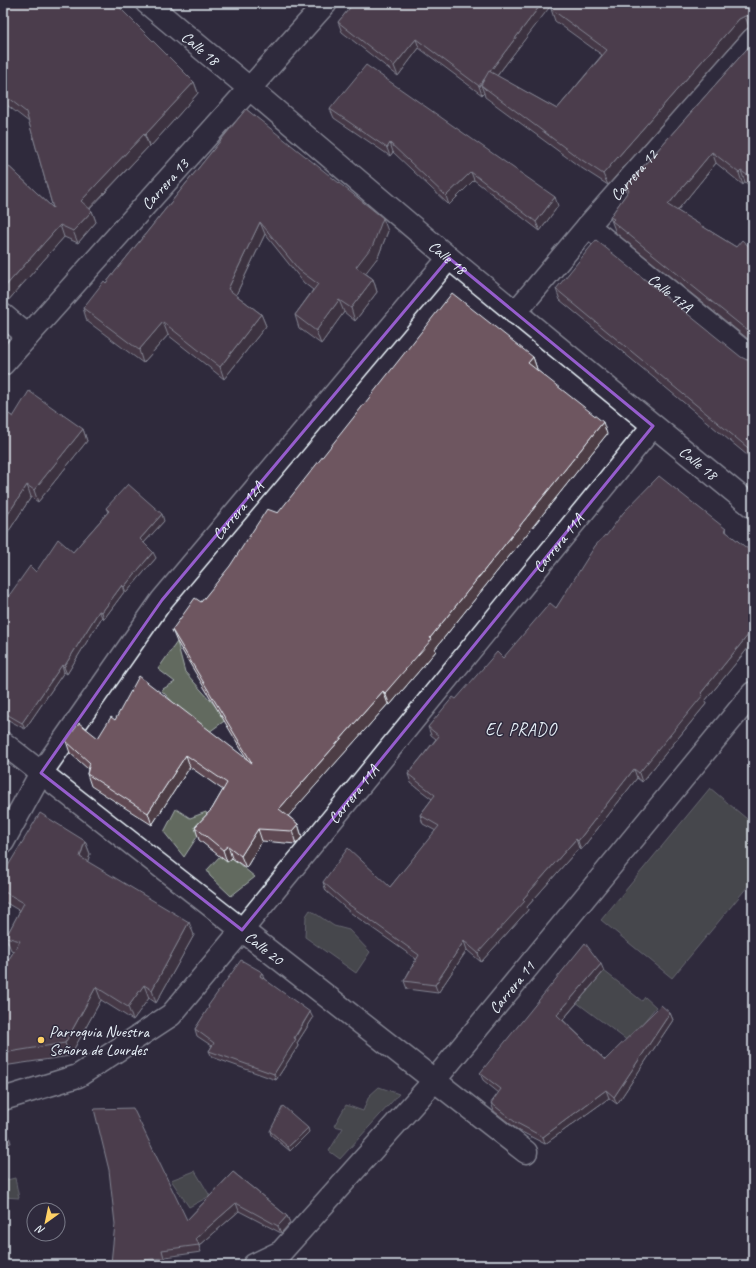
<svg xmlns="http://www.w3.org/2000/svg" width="756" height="1268" font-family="Caveat,sans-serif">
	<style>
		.green { fill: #626b5f; stroke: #a5aeac }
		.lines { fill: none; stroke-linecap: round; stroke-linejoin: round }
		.street-casing { stroke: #e8f1f8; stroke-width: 25 }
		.street { stroke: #2f2a3d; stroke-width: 22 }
		.wall { fill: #5f4a53; stroke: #e8f1f8 }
		.shaded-wall { fill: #4d3c44; stroke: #e8f1f8 }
		.building { fill: #6e5661; stroke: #e8f1f8 }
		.marked { fill: none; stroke: #965dcd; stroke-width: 3; stroke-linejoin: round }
		.poi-dot { fill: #ffd166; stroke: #2f2a3d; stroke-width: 1.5 }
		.labels { text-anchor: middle; stroke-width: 3; stroke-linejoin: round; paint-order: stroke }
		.street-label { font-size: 16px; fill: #e8f1f8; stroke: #2f2a3d }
		.poi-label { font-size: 16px; fill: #e8f1f8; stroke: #2f2a3d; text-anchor: start }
		.neighbourhood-label { font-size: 17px; letter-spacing: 1px; fill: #e8f1f8; stroke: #2f2a3d }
	</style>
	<rect width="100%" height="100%" fill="#2f2a3d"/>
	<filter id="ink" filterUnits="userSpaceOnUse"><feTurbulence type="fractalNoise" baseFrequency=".025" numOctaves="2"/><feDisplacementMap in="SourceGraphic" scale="8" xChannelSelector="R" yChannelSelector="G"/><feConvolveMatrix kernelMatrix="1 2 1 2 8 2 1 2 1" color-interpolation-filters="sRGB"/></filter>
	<g filter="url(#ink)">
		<g class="green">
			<polygon points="177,642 185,672 227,719 205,735 161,690 175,682 158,669"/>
			<polygon points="710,788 753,824 753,880 672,978 601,920"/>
			<polygon points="176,809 190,818 206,812 209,823 197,837 184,857 164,832"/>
			<polygon points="220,856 232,858 255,877 231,896 210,876 207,870"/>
			<polygon points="310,910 334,926 349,930 370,952 356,973 305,937 306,916"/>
			<polygon points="604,971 642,1001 645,997 656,1007 628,1041 576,1002"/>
			<polygon points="379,1087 399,1094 340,1159 329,1151 343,1128 334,1126 346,1105 363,1111 369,1096"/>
			<polygon points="195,1171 210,1196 189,1207 171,1180"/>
			<polygon points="15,1178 19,1198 3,1197 3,1181"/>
		</g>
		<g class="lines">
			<defs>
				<g id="street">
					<path id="s1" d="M 147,3 L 249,88 L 449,258 L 753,507"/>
					<path id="s2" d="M 588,226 L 753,359"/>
					<path id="s3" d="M 515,313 L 588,226 L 753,39"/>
					<polyline points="3,315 28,336"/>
					<path id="s4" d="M 3,364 L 326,3"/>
					<path id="s5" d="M 3,743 L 526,1152"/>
					<path id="s6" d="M 3,842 L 41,773 L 162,600 L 449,258"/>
					<path id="s7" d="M 3,1099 L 78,1076 L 171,1015 L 242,930 L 653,426"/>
					<path id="s8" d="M 254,1265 L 281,1252 L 434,1081 L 753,693"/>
				</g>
			</defs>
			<use href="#street" class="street-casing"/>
			<use href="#street" class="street"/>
		</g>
		<g class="wall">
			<polygon points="3,3 194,82 198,93 150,147 149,146 90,209 92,211 96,222 78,243 64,237 6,303 3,303 3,161 53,208 29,122 3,102"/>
			<polygon points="354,3 552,3 497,76 557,109 602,55 555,21 551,9 753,3 753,27 749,27 744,31 608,185 580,167 485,97 484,93 482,95 419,48 398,76 342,32 338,22"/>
			<polygon points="753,42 753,188 745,182 743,185 716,163 677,211 736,247 753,250 753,343 616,233 610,217 627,193 625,187"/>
			<polygon points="246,109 388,231 378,257 365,273 373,279 377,292 355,321 344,312 321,344 299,328 295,315 313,290 304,283 265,234 236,295 261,314 266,326 224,379 168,335 143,363 87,321 83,308 106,283"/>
			<polygon points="330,109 558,206 540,231 474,180 449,205 393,152 390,156 334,118"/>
			<polygon points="556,289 747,360 753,359 753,460 560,300"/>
			<polygon points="533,357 537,369 537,370 607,434 435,649 436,651 390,705 388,704 288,816 298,824 302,837 296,844 262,841 246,868 232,858 227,862 199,840 195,827 212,809 223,790 190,767 152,825 91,786 87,774 88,769 70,753 66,741 98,738 115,720 247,759 177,642 172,630 201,602 278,513"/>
			<polygon points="3,410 13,417 83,429 87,441 38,502 31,497 3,540"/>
			<polygon points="106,508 164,521 144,543 156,558 126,593 124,592 104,619 102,617 67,674 64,672 25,729 3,717 3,604 36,572 73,552 108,512"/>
			<polygon points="726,529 727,533 753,553 753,642 705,701 706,704 642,782 637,778 581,850 579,848 527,907 528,910 481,962 467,950 438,993 407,989 404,981 416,959 351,913 326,891 323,882 390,887 436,831 423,824 420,815 432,799 411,783 408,774 436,739 431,735 428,727 456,699 503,658 556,608 606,536"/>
			<polygon points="85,841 90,854 87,862 194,935 156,1003 149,998 133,1020 101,1000 70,1056 3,1066 3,969 14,951 11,950 6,937 20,911 3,901 3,874"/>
			<polygon points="604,971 563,1020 605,1060 670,1013 673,1020 617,1104 609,1098 545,1144 518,1130 494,1111 491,1103 499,1093 483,1080 480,1073"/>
			<polygon points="264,979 313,1018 297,1043 298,1046 276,1080 212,1057 209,1051 212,1046 197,1036 195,1029 209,1008 208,1006"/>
			<polygon points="3,1116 11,1143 3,1145"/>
			<polygon points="270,1131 309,1132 290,1151 271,1135"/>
			<polygon points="233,1172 287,1216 290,1223 281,1233 239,1211 199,1246 201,1252 165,1257 167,1265 112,1265 111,1263 187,1220"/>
		</g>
		<g class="shaded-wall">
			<polygon points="542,3 552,4 486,90 481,85 484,93 482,95 479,86"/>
			<polygon points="745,16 749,27 744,31 608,185 603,174 739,19"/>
			<polygon points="416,39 419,48 398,76 394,66"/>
			<polygon points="194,82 198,93 150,147 145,135"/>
			<polygon points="144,134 149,146 85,213 81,201"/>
			<polygon points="390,143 393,152 390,156 387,148"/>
			<polygon points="712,152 716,163 672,217 668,205"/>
			<polygon points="741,171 745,182 743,185 739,173"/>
			<polygon points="471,172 474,180 449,205 446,196"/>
			<polygon points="555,197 558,206 540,231 536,222"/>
			<polygon points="92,211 96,222 78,243 73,231"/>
			<polygon points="383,218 388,231 378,257 361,279 356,267"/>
			<polygon points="260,222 265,234 233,301 228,289"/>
			<polygon points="60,225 64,237 6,303 3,296 3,289"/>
			<polygon points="373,279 377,292 355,321 351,308"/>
			<polygon points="339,300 344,312 321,344 316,331"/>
			<polygon points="261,314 266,326 224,379 220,367"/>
			<polygon points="163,322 168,335 143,363 139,350"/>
			<polygon points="533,357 537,369 533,375 528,363"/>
			<polygon points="603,422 607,434 435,649 436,651 390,705 385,693 430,638"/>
			<polygon points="83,429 87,441 38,502 34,490"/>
			<polygon points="27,485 31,497 3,540 3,522"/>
			<polygon points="162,514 164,521 142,545 140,539"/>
			<polygon points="153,552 156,558 126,593 124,587"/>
			<polygon points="122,585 124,592 104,619 102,612"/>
			<polygon points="99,611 102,617 67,674 64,667"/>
			<polygon points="753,629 753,642 705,701 706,704 642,782 639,773 701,693"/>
			<polygon points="62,665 64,672 25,729 22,723"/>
			<polygon points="383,691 388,704 284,821 279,809"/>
			<polygon points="186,755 190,767 152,825 148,813"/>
			<polygon points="634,769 637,778 581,850 578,841"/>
			<polygon points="298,824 302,837 296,844 292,831"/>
			<polygon points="258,829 262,841 246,868 241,856"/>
			<polygon points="576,839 579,848 527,907 528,910 481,962 478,953 523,899"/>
			<polygon points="85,841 90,854 85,870 80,857"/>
			<polygon points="228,846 232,858 227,862 223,850"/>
			<polygon points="189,922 194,935 156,1003 152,990"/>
			<polygon points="464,941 467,950 438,993 435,985"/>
			<polygon points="601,964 604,971 560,1023 557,1015"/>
			<polygon points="262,972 264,979 260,976"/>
			<polygon points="144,985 149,998 133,1020 128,1007"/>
			<polygon points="96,987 101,1000 70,1056 65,1043"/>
			<polygon points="310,1012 313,1018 297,1043 298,1046 276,1080 274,1074"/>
			<polygon points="670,1013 673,1020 617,1104 614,1097"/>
			<polygon points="606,1090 609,1098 545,1144 543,1137"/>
			<polygon points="308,1128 309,1132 290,1151 288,1147"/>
			<polygon points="236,1203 239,1211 199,1246 196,1238"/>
			<polygon points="287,1216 290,1223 281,1233 278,1226"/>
		</g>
		<g class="building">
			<polygon points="3,3 115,3 194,82 145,135 144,134 81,201 92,211 73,231 60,225 3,289 3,161 53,208 26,112 3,94"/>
			<polygon points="354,3 542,3 479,86 416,39 394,66 338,22"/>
			<polygon points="555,3 753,3 753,16 751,15 745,16 739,19 603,174 576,156 481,85 489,71 557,109 607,50 551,9"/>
			<polygon points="753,42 753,179 741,171 739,173 712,152 668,205 736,247 742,240 753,250 753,335 612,221 614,219 610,217 629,190 625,187"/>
			<polygon points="366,65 555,197 536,222 471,172 446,196 390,143 387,148 330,109"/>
			<polygon points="246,109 383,218 373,245 356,267 373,279 351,308 339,300 316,331 295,315 318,284 299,270 260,222 228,289 261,314 220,367 163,322 139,350 83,308 104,281 106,283"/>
			<polygon points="596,240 741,357 747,360 753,359 753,452 556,289"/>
			<polygon points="452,293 533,357 528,363 603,422 430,638 432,639 385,693 383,691 279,809 298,824 292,831 258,829 241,856 228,846 223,850 195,827 212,809 227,783 186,755 148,813 87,774 90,763 66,741 79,723 98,738 111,717 115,720 139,676 252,763 172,630 195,598 201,602 230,566 267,509 278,513"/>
			<polygon points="29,391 83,429 34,490 27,485 3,522 3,480 6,477 3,474 3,410 13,417"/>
			<polygon points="659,476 726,529 724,530 753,553 753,629 701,693 703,695 639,773 634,769 578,841 576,839 523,899 525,901 478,953 464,941 435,985 404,981 419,955 348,904 323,882 348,848 390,887 439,826 420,815 435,795 408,774 439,736 428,727 453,697 456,699 497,652 503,658 550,603 556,608 595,546 605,535 606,536 623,513"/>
			<polygon points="128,484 162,514 140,539 153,552 124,587 122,585 102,612 99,611 64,667 62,665 22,723 3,712 3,604 30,566 36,572 58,539 73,552 109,511 106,508"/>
			<polygon points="40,813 85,841 80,857 189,922 152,990 144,985 128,1007 96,987 65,1043 3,1053 3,969 20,941 6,937 24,903 3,891 3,874"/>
			<polygon points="585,943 601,964 557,1015 605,1060 661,1005 670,1013 614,1097 606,1090 543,1137 515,1122 491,1103 501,1089 480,1073"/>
			<polygon points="241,960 262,972 260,976 310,1012 294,1038 296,1039 274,1074 209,1051 214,1043 195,1029 209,1007 208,1006"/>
			<polygon points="283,1106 308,1128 288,1147 270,1131"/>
			<polygon points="133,1108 187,1220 233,1172 287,1216 278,1226 236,1203 196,1238 199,1245 162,1250 164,1258 111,1263 115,1224 109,1170 94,1109"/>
			<polygon points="3,1118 9,1139 3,1140"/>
		</g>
	</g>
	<path d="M0 0H756V1268H0ZM 449,258 L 653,426 L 242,930 L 41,773 L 162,600 Z" fill="#2f2a3d" fill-opacity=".55" fill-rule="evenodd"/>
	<path class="marked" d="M 449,258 L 653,426 L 242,930 L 41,773 L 162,600 Z"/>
	<circle class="poi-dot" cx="41" cy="1040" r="4"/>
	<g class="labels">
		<g class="street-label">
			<text dy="6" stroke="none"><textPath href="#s1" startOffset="70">Calle 18</textPath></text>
			<text dy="6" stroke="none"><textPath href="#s3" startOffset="182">Carrera 12</textPath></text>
			<text dy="6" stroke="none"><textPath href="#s4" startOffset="242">Carrera 13</textPath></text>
			<text dy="6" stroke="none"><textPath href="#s1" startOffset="394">Calle 18</textPath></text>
			<text dy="6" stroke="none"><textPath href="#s2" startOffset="106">Calle 17A</textPath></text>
			<text dy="6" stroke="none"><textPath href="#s1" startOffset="718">Calle 18</textPath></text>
			<text dy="6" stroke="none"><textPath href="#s6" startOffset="407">Carrera 12A</textPath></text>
			<text dy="6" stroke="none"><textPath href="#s7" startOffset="800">Carrera 11A</textPath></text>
			<text dy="6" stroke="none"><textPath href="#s7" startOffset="476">Carrera 11A</textPath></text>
			<text dy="6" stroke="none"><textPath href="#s5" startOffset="332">Calle 20</textPath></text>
			<text dy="6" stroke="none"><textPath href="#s8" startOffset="381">Carrera 11</textPath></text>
		</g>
		<g class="poi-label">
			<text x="49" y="1037">Parroquia Nuestra<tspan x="49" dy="18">Señora de Lourdes</tspan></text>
		</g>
		<g class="neighbourhood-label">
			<text x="521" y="735">EL PRADO</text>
		</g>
	</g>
	<rect width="756" height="1268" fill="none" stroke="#2f2a3d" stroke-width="16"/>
	<rect x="8" y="8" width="740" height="1252" fill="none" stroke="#e8f1f8" stroke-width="1.5" filter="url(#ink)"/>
	<g transform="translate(46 1222) rotate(213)"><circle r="19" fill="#2f2a3d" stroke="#797a88"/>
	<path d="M0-3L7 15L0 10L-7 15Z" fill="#ffd166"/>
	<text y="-6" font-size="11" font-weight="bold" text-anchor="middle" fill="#e8f1f8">N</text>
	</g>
</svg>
